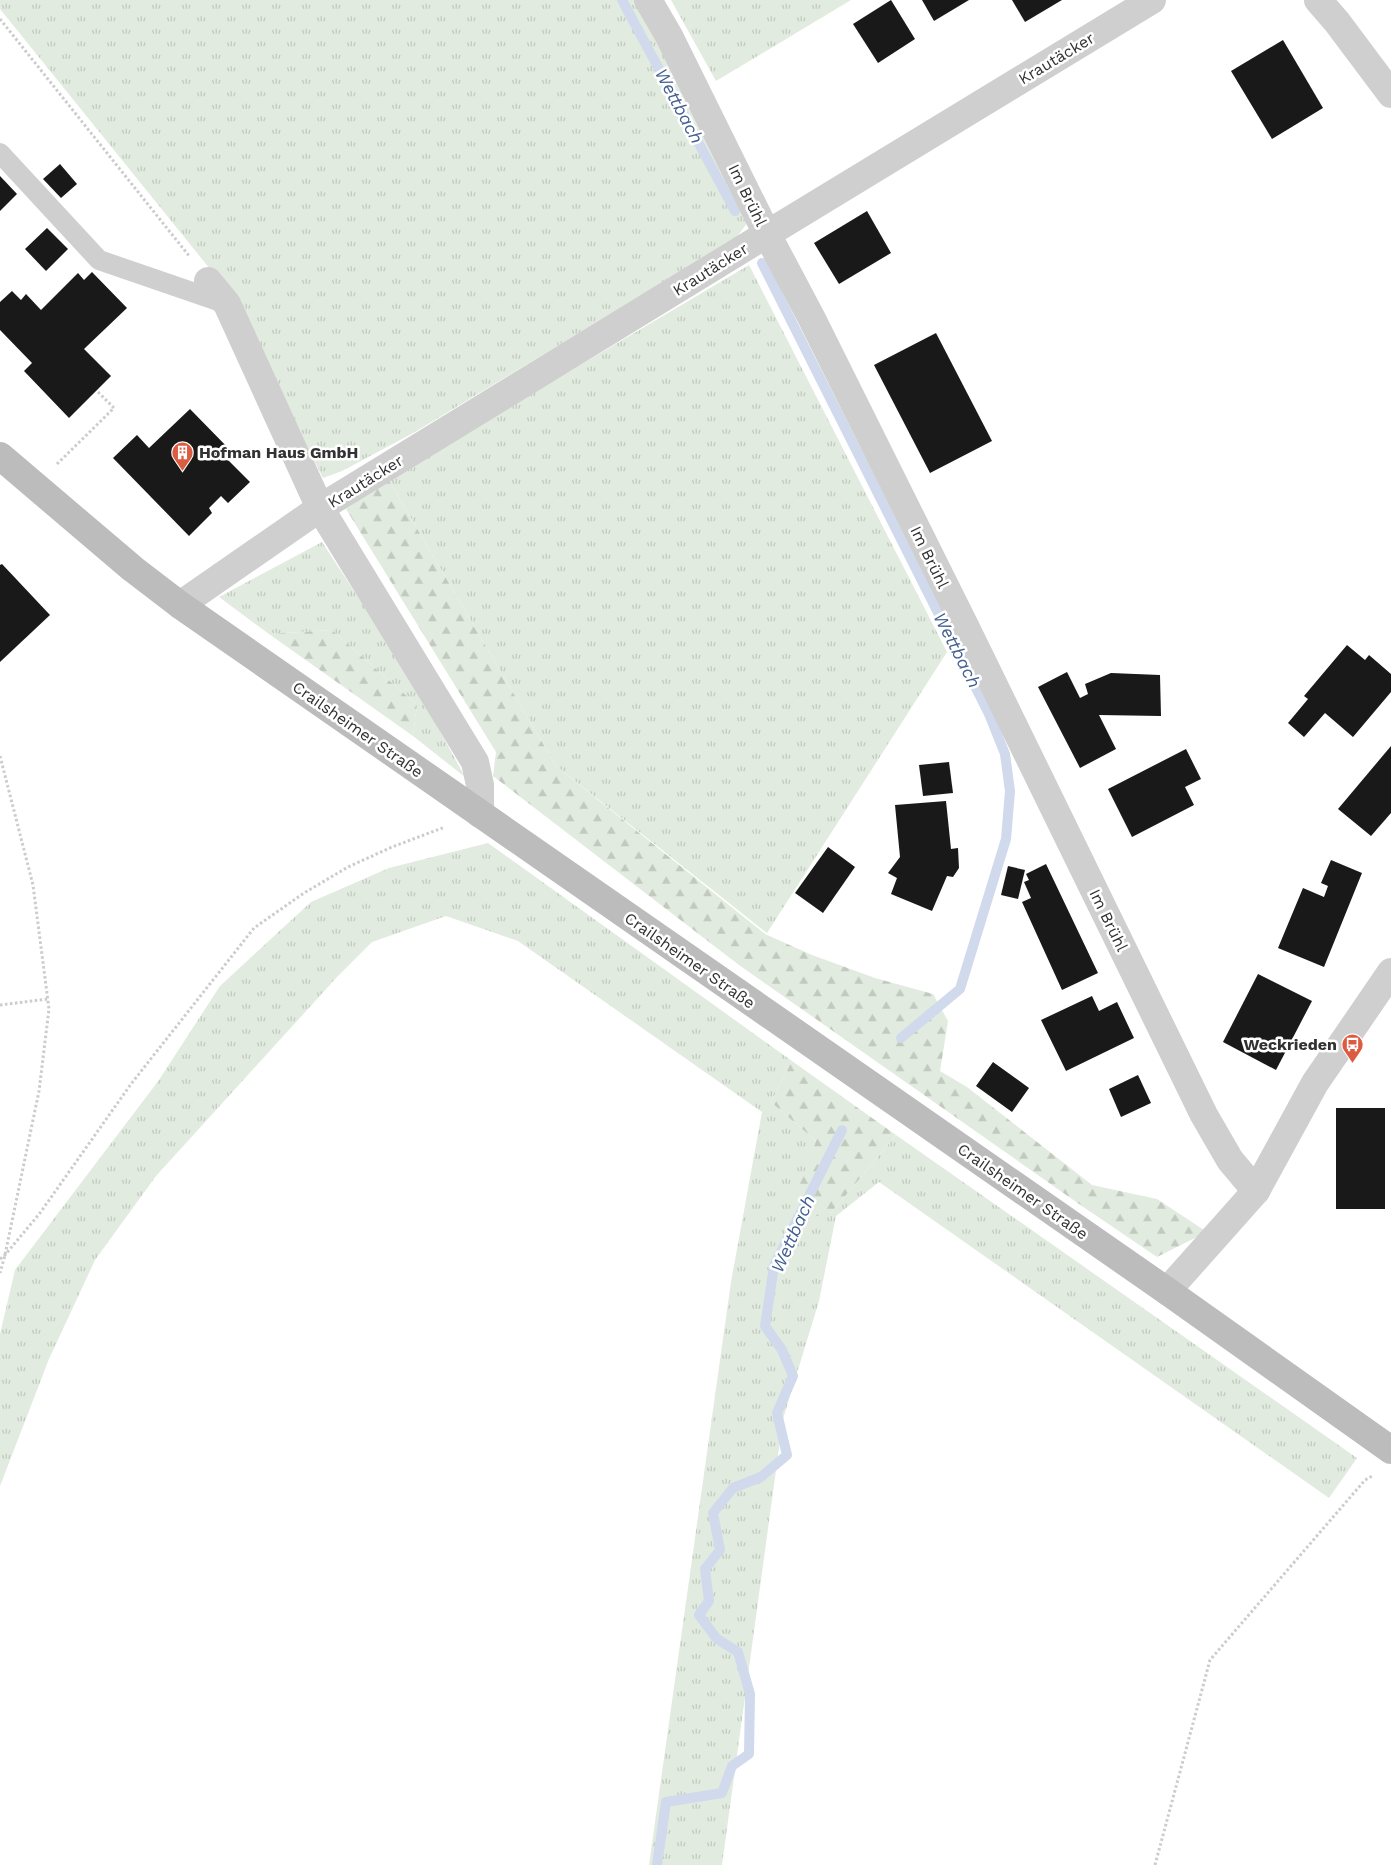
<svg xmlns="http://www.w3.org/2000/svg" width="1391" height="1865" font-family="'Work Sans',sans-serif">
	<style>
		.grass { fill: url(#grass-tufts) }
		.forest { fill: url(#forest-firs) }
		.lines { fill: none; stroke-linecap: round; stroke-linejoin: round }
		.stream { stroke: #d0daec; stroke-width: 10 }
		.building { fill: #191919 }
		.path { stroke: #ccc; stroke-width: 3; stroke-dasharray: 2.5 2.5; stroke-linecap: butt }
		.lane { stroke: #cfcfcf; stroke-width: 20 }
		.street { stroke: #cfcfcf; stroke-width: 28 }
		.secondary { stroke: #bcbcbc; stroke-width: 28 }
		.labels { text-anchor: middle; stroke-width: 5; stroke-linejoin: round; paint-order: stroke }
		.street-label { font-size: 16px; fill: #323232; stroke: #fff }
		.poi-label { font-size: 16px; font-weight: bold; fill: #323232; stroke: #fff; text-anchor: start }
		.water-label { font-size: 18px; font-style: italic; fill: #436091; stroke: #fff }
	</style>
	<defs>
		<pattern id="grass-tufts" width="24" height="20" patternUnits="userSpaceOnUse" patternTransform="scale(1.25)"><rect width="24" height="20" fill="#e2ebdf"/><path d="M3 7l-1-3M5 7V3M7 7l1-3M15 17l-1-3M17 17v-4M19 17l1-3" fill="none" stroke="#c2cac0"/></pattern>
		<pattern id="forest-firs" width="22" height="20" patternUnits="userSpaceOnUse" patternTransform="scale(1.25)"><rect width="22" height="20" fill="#e2ebdf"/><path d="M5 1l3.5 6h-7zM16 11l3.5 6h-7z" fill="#c2cac0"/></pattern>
	</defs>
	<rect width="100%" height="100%" fill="#fff"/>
	<g class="grass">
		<polygon points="0,0 643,0 754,214 736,238 415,432 342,471 323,478 227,290 0,9"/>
		<polygon points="671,0 851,0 716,81"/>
		<polygon points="749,265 947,652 767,933 556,766 388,479"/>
		<polygon points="322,542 412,680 465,777 413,736 417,705 332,630 269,634 219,597"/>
		<polygon points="488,843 792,1061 771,1102 816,1141 795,1200 831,1213 896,1135 1357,1458 1329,1498 879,1182 836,1216 819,1301 783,1419 722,1865 649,1865 731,1282 762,1112 518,941 446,916 372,942 337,977 156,1176 95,1260 49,1359 0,1486 0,1334 15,1270 159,1080 220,986 311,902 389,868"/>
	</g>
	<g class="forest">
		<polygon points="388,479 556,766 765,934 812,955 875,978 933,994 948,1021 940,1071 967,1087 1092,1185 1157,1199 1207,1232 1157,1257 1079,1204 739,965 493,776 496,752 346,509"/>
		<polygon points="332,630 417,705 413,736 269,634"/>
		<polygon points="792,1061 896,1135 831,1213 803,1219 794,1200 816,1141 771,1102"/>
	</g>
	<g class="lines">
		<g class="stream">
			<polyline points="622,0 735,211"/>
			<polyline points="762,263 989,714 1005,754 1010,791 1006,839 960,989 901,1038"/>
			<polyline points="657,1865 666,1802 722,1793 732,1766 749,1754 750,1694 738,1652 717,1639 699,1615 709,1601 705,1569 720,1550 713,1513 733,1488 761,1477 787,1455 777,1413 793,1376 782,1350 765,1326 774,1266 842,1130"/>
		</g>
	</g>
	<g class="building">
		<polygon points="891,0 915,39 878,63 853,24"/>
		<polygon points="922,0 969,0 934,21"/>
		<polygon points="1012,0 1062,0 1025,22"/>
		<polygon points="1283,40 1323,108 1272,139 1231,71"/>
		<polygon points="60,164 77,184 61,198 43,179"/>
		<polygon points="0,176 17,194 0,211"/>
		<polygon points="867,211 891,253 839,284 814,243"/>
		<polygon points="47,228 68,249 46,271 25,249"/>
		<polygon points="92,272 127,308 84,349 111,376 69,418 24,371 32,363 0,330 0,302 12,291 21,300 26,294 41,310 78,273 84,280"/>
		<polygon points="936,333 992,441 930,473 874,365"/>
		<polygon points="190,409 234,454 228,460 250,482 228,503 221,496 209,508 212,513 189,536 113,458 137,435 149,448"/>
		<polygon points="2,564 50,615 0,662 0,565"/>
		<polygon points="1347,645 1365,660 1369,655 1391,674 1391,692 1353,737 1325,713 1304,737 1288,723 1308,699 1304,696"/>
		<polygon points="1067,672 1080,698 1088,694 1085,684 1111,673 1160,675 1161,716 1099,715 1116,749 1080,768 1038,687"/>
		<polygon points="1391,746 1391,813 1371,836 1338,809"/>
		<polygon points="1186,749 1201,779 1185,787 1194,805 1132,837 1108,789"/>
		<polygon points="949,762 953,793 923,796 919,765"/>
		<polygon points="946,801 951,849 958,848 959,868 953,877 947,876 932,911 891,894 897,878 888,873 900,857 895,805"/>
		<polygon points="828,847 855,867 823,913 795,893"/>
		<polygon points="1331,860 1362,873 1324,967 1278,948 1303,888 1324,897 1328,886 1321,883"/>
		<polygon points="1046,864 1098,973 1062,990 1022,902 1031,898 1024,882 1029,880 1026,874"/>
		<polygon points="1008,866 1025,870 1018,899 1001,895"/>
		<polygon points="1258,974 1312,1001 1276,1070 1223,1042"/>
		<polygon points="1092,996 1099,1011 1117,1002 1134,1038 1066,1071 1041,1020"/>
		<polygon points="993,1062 1029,1088 1012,1112 976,1086"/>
		<polygon points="1138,1075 1151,1103 1121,1117 1109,1089"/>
		<rect x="1336" y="1108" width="49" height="101"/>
	</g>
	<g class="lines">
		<g class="path">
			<polyline points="0,19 190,257"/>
			<polyline points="57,464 114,408 97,391"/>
			<polyline points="0,756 33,885 49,1009 39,1091 5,1255 0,1273"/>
			<polyline points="0,1005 48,999"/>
			<polyline points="0,1259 5,1255 40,1213 131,1084 254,928 304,893 348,867 392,847 445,827"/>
			<polyline points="1155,1865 1210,1660 1365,1480 1374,1475"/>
		</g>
		<polyline class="lane" points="0,153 99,260 227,304"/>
		<g class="street">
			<polyline points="648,0 669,36 767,234 811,317 966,628 1204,1115 1230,1160 1256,1191 1315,1083 1391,972"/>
			<polyline points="1318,0 1337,22 1391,94"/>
			<polyline points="208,281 227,304 320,508 475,762 480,785 480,814"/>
			<polyline points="180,605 320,508 767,234 1152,0"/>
			<polyline points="1167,1291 1256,1191"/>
		</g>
		<polyline class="secondary" points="0,456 133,569 180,605 1167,1291 1391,1450"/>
	</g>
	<defs>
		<symbol id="building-pin" viewBox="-11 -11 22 30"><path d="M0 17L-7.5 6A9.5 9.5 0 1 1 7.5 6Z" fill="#dc5c41" stroke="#fff"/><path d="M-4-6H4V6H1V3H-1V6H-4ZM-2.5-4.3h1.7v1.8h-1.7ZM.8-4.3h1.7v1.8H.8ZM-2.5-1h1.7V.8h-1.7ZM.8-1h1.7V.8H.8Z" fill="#fff"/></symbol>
		<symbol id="bus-pin" viewBox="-11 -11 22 30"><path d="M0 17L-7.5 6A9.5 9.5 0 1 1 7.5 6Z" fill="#dc5c41" stroke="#fff"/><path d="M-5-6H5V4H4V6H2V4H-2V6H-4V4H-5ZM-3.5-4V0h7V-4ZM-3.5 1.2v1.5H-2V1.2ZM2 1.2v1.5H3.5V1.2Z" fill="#fff"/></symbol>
	</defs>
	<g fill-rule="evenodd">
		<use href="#building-pin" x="170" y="440" width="25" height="34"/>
		<use href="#bus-pin" x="1340" y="1032" width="25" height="34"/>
	</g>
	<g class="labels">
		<g class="street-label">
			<text transform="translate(1056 58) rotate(-31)" y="6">Krautäcker</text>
			<text transform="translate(748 195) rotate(64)" y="6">Im Brühl</text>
			<text transform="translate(710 269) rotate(-32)" y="6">Krautäcker</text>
			<text transform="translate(365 481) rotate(-32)" y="6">Krautäcker</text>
			<text transform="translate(930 557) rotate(64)" y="6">Im Brühl</text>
			<text transform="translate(358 729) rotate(35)" y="6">Crailsheimer Straße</text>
			<text transform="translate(1109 920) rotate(64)" y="6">Im Brühl</text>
			<text transform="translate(690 960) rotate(35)" y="6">Crailsheimer Straße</text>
			<text transform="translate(1023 1191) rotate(35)" y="6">Crailsheimer Straße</text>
		</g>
		<g class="poi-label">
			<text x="199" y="458">Hofman Haus GmbH</text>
			<text x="1337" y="1050" text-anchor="end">Weckrieden</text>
		</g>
		<g class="water-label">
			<text transform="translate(679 106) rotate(62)" y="6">Wettbach</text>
			<text transform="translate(957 650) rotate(63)" y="6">Wettbach</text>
			<text transform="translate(793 1234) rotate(-66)" y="6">Wettbach</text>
		</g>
	</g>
</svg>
